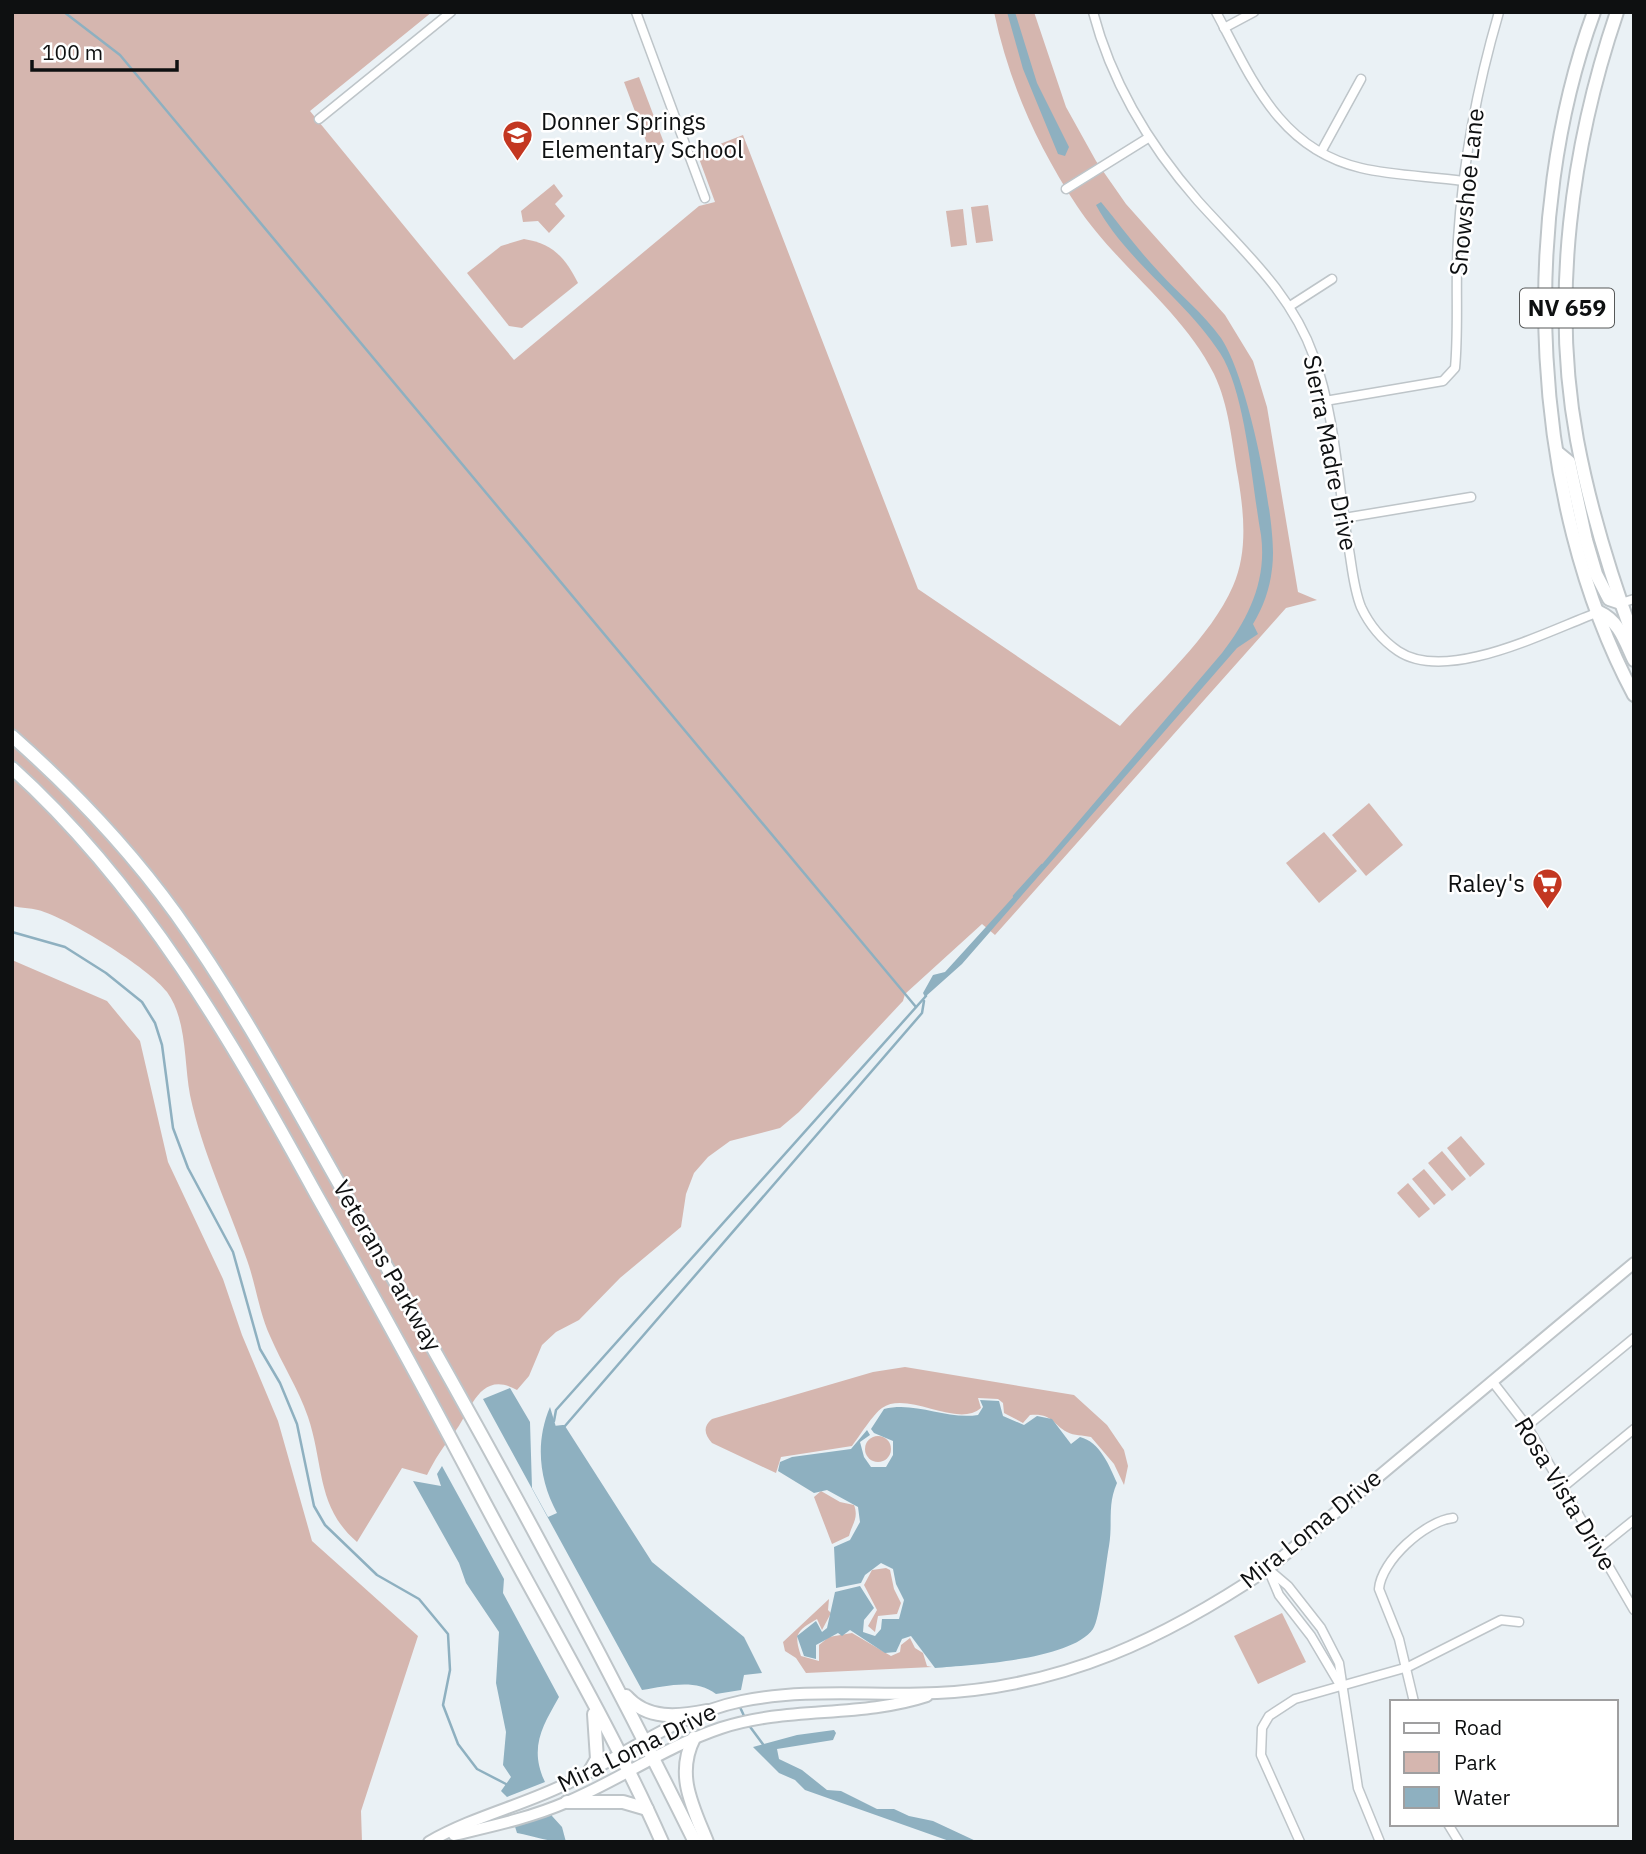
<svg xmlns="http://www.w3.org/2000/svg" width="1646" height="1854" font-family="'IBM Plex Sans',sans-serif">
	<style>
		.green { fill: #d5b6af }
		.water { fill: #8eb0c0 }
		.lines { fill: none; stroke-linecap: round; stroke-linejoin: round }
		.stream { stroke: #8eb0c0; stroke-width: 2.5 }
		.street-casing { stroke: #bec5c9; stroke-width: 11 }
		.secondary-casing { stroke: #bec5c9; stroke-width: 14 }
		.primary-casing { stroke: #bec5c9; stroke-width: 16 }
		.street { stroke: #fff; stroke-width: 8 }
		.secondary { stroke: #fff; stroke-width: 10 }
		.primary { stroke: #fff; stroke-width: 12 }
		.labels { text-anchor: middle; stroke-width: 5; stroke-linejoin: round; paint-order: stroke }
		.shield { fill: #fff; stroke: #565858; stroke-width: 2 }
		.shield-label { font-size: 23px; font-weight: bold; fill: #0e1011 }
		.poi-label { font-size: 24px; fill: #0e1011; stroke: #fff; text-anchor: start }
		.street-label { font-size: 24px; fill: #0e1011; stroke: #fff }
	</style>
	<rect width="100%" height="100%" fill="#eaf1f5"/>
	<g class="green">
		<path d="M 12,12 L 432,12 L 310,111 L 514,360 L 699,206 L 715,202 L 697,153 L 743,135 L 918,589 L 1120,726 C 1156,685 1211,637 1233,586 C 1248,552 1244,513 1238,477 C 1232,443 1229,405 1214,374 C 1183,311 1116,265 1077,206 C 1037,145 1009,83 994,12 L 1034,12 L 1066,107 L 1096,161 L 1126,204 L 1225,315 L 1253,361 L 1267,407 L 1298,592 L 1317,600 L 1286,608 L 995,935 L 982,924 L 905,994 L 903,1001 L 799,1112 L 780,1128 L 730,1141 L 708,1157 L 694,1173 L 686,1194 L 681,1227 L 620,1278 L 579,1320 L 556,1332 L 542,1345 L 529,1376 L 517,1390 C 479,1369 471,1412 454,1433 C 443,1447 435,1459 427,1475 L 402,1468 L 357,1542 C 316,1507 324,1464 308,1417 C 298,1388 282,1364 270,1336 C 259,1312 256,1285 247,1260 C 228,1205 202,1152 190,1095 C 184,1063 187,1019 167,992 C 149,968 68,918 38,910 C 30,908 21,908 12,906 Z"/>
		<polygon points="639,77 664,143 649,149 624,82"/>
		<polygon points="554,184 563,196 555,204 565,216 549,233 538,221 523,222 521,211"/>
		<polygon points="988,205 993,241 976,243 971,207"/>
		<polygon points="963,209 967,245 951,247 946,211"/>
		<path d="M 524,239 C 554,244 565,258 578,283 L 522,328 L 509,326 L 467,273 L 501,246 Z"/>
		<polygon points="1369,803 1403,845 1366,876 1332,835"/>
		<polygon points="1324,832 1357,871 1319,903 1286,863"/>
		<polygon points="12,960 107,1001 140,1041 168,1162 223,1279 242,1335 278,1421 312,1541 418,1636 361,1811 362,1842 12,1842"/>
		<polygon points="1461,1136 1485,1164 1470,1177 1447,1148"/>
		<polygon points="1442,1151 1466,1179 1452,1191 1428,1163"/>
		<polygon points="1424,1169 1446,1195 1434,1205 1412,1179"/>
		<polygon points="1408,1183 1430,1209 1419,1218 1397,1193"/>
		<path d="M 905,1367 L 1074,1395 L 1107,1425 L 1124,1450 L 1128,1466 L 1124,1485 L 1114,1464 L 1091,1437 C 1083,1435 1074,1436 1067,1432 C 1053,1425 1053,1413 1030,1415 L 1023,1423 L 1004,1413 L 1003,1403 L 998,1399 L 978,1398 L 981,1408 C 957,1429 908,1390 882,1408 C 874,1413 858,1438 852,1446 L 781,1457 L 776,1473 L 712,1443 C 705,1435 702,1427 712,1419 L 873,1372 Z"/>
		<circle cx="878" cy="1449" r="13"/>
		<path d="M 821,1491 L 840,1502 L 854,1505 C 859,1518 852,1524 849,1536 L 832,1544 L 814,1497 Z"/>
		<polygon points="886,1568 890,1570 894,1589 901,1603 897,1614 878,1616 875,1632 868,1626 877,1610 864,1585 872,1570"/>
		<path d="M 829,1599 L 828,1610 L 831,1613 L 822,1630 L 817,1619 C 796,1631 794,1634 801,1656 L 819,1661 L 819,1645 L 829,1637 L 852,1633 L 891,1656 L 900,1652 L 901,1645 L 910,1638 L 915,1648 L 923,1653 L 927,1666 L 932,1667 L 806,1673 L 796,1658 L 785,1651 L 783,1642 Z"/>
		<polygon points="1282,1613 1306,1662 1258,1684 1234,1636"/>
	</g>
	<g class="water">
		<polygon points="1007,12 1015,12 1037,83 1069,147 1065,156 1058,154 1023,69"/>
		<path d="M 1101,202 C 1120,225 1138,250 1159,272 C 1179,294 1204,314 1221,338 C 1247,376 1273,505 1273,553 C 1273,578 1266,603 1253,624 L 1258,634 L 1237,648 L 962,964 L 925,997 L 923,993 L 933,975 L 945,972 L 1026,883 L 1222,653 C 1249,618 1267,580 1261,535 C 1252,486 1246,393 1220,353 C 1185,299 1127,262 1096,205 Z"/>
		<path d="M 510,1388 L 530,1422 L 532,1488 L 548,1517 L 557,1513 C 539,1480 535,1442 550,1407 L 556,1427 L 565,1426 L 652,1562 L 744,1637 L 762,1673 L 744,1675 L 741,1690 L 716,1694 C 695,1678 667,1686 642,1690 L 483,1399 Z"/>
		<path d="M 980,1400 L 999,1401 L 1003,1416 L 1024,1425 L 1037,1416 L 1052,1419 L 1071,1444 L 1080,1437 C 1100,1442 1109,1465 1117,1483 C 1107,1505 1113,1523 1109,1546 C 1106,1562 1100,1619 1093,1629 C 1071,1660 972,1665 935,1668 L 911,1636 L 902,1639 L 896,1652 L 885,1653 L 850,1630 L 842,1636 L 838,1633 L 816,1645 L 816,1659 L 804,1656 L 797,1636 L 816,1621 L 822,1632 L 827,1628 L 835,1592 L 860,1586 L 874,1608 L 864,1620 L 863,1632 L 875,1636 L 881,1629 L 882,1619 L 899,1619 L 904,1600 L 896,1584 L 893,1569 L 881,1563 L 865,1575 L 861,1583 L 836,1588 L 834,1547 L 850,1540 L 860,1522 L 858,1507 L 827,1490 L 814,1493 L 778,1471 L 780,1462 L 792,1457 L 851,1449 L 867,1430 L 870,1435 L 860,1442 L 864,1457 L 871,1467 L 886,1467 L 893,1455 L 893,1441 L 874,1433 L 871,1429 L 884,1409 C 916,1401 946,1420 978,1415 L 983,1407 Z"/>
		<path d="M 442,1466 L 504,1579 L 503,1593 L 559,1697 C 542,1727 529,1748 545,1782 L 507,1797 L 501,1791 L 511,1777 L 503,1765 L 506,1732 L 496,1683 L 499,1632 L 466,1583 L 459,1563 L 413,1481 L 441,1486 L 437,1474 Z"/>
		<polygon points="834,1730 836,1733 833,1740 777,1749 779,1759 802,1770 827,1790 841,1791 877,1809 894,1809 909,1816 933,1821 978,1842 952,1842 805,1790 795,1780 779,1773 753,1747 797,1735"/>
		<path d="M 554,1802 L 552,1816 L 562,1827 L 566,1842 C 549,1842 534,1836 517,1833 L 512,1817 Z"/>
	</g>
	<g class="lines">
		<g class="stream">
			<polyline points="64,12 120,55 916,1007"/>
			<polyline points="1014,896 1042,865"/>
			<polyline points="12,932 65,947 106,973 142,1002 155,1023 162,1045 173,1128 188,1168 233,1252 260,1349 280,1383 297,1424 314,1506 325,1525 377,1575 419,1599 448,1634 450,1670 443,1705 458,1744 477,1769 506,1784"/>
			<polyline points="554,1421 556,1410 926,996"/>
			<polyline points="556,1427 565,1426 922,1013 924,1001"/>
			<polyline points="739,1705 745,1718"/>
			<polyline points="748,1724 765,1747"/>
		</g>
		<defs>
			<g id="street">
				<polyline points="636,12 705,198"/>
				<path d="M 1093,12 C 1112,84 1149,145 1198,201 C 1242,250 1291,292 1314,357 C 1335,415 1338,483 1348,544 C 1352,565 1353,587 1361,607 C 1369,624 1382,640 1398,651 C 1447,684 1547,631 1599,612"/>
				<path d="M 1216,12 C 1252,79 1279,149 1361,168 C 1395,176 1430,176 1463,181"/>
				<polyline points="1224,28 1254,12"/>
				<polyline points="319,119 451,12"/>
				<polyline points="1321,152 1361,79"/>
				<polyline points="1066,189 1148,138"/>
				<polyline points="1290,306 1332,279"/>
				<path d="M 1325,401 L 1443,381 L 1455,368 C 1459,325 1455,282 1458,239 C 1463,161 1477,87 1499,12"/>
				<polyline points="1344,518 1471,497"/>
				<polyline points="1621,603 1634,599"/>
				<polyline points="1492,1381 1527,1426 1634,1610"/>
				<polyline points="1527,1426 1634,1338"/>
				<polyline points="1562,1488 1634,1429"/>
				<polyline points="1598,1549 1634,1520"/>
				<polyline points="1268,1569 1288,1586 1321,1628 1339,1663 1358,1788 1380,1842"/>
				<polyline points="1268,1569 1279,1595 1311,1636 1340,1685"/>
				<path d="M 1414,1702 L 1399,1639 L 1379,1589 C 1381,1561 1425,1521 1453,1518"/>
				<polyline points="1448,1824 1459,1842"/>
				<polyline points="1300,1842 1261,1755 1262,1728 1269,1716 1295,1699 1408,1667 1501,1620 1519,1622"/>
			</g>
			<g id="secondary">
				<path d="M 454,1835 C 492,1826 530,1818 567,1802 C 619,1780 667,1746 721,1728 C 788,1706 860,1718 927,1696"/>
				<path d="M 429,1842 C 474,1816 525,1805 570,1782 C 627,1753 679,1714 742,1701 C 806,1688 872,1696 937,1693 C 1064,1687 1165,1638 1268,1569 L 1634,1263"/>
			</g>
			<g id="primary">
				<path d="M 1594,12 C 1518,218 1530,500 1634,695"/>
				<path d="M 1617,12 C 1571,147 1551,299 1577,440 C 1590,509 1610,574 1634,639"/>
				<polyline points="1558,453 1569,462 1586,540 1596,574 1609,599 1621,603"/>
				<path d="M 1599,612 C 1619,621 1625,641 1634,660"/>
				<path d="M 12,736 C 72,789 129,849 176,914 C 246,1012 302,1120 362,1224 C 479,1426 591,1632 695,1842"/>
				<path d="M 12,768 C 143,886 232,1041 316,1194 C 372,1293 427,1393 480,1494 C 541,1610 609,1722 662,1842"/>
				<path d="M 626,1696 C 647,1720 678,1717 707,1711"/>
				<path d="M 694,1738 C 675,1775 693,1807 707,1842"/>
				<polyline points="590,1771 597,1759 594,1714"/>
				<polyline points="567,1802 623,1802 647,1809"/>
			</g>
		</defs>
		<use href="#street" class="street-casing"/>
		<use href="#secondary" class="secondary-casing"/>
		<use href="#primary" class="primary-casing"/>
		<use href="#street" class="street"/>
		<use href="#secondary" class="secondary"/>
		<use href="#primary" class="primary"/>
	</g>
	<defs>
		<symbol id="school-pin" viewBox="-11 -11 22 30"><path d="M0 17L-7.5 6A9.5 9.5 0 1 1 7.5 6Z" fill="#c33721" stroke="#fff"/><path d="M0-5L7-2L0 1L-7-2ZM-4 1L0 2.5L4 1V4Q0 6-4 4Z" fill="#fff"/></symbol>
		<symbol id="supermarket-pin" viewBox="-11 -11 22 30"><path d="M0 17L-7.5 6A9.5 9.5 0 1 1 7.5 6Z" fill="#c33721" stroke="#fff"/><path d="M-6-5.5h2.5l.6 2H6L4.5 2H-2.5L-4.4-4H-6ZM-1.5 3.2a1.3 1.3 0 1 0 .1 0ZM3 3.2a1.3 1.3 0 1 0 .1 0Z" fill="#fff"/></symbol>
	</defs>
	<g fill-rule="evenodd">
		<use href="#school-pin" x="500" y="118" width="35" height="47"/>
		<use href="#supermarket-pin" x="1530" y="866" width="35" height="47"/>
	</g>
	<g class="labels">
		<rect class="shield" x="1520" y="288.5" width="94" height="39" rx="5"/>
		<g class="shield-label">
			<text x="1567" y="316">NV 659</text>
		</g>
		<g class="poi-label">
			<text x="541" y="130">Donner Springs<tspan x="541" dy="28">Elementary School</tspan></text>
			<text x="1525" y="892" text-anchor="end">Raley's</text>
		</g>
		<g class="street-label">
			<text transform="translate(1467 192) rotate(-84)" y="8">Snowshoe Lane</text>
			<text transform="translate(1330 453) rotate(79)" y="8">Sierra Madre Drive</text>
			<text transform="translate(387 1266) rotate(60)" y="8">Veterans Parkway</text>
			<text transform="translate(1565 1494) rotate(59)" y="8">Rosa Vista Drive</text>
			<text transform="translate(1311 1529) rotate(-39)" y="8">Mira Loma Drive</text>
			<text transform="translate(637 1748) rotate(-26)" y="8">Mira Loma Drive</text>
		</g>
	</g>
	<rect width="1646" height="1854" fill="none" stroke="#0e1011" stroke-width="28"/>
	<rect x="1390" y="1700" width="228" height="126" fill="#ffffff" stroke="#9f9fa0" stroke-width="2"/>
	<rect x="1404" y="1723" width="35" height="10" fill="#ffffff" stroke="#9f9fa0" stroke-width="2"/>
	<text x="1454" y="1735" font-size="21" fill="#0e1011">Road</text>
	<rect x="1404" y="1752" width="35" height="21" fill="#d5b6af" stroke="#9f9fa0" stroke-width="2"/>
	<text x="1454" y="1770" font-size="21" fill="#0e1011">Park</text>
	<rect x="1404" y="1787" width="35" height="21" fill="#8eb0c0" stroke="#9f9fa0" stroke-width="2"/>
	<text x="1454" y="1805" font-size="21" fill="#0e1011">Water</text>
	<path d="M32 60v10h145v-10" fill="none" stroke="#0e1011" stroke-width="3.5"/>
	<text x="42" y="60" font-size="21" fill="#0e1011" stroke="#ffffff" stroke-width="5" paint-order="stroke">100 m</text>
</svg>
